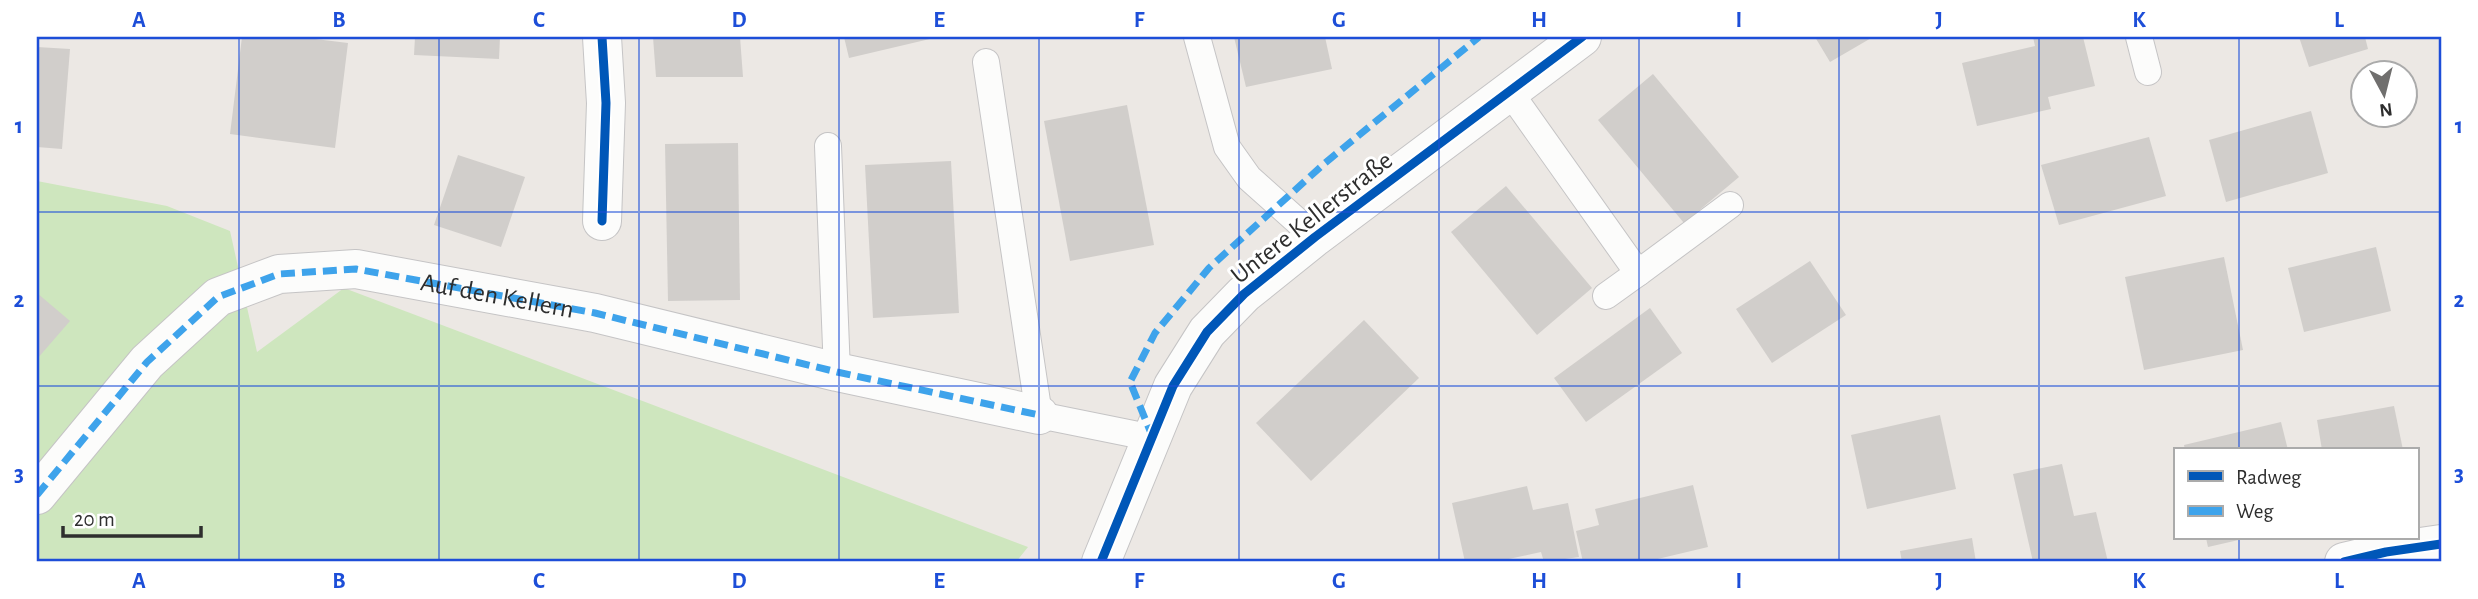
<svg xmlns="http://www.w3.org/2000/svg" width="2478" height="599" font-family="'Alegreya Sans',sans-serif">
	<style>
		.green { fill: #cee6be }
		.building { fill: #d1cecb }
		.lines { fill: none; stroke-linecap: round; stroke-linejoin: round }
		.service-casing { stroke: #c5c4c5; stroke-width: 28 }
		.pedestrian-casing { stroke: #c5c4c5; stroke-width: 40 }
		.minor-casing { stroke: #c5c4c5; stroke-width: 40 }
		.tertiary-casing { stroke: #c5c4c5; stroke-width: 40 }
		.service { stroke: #fcfcfb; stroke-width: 26 }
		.pedestrian { stroke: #fcfcfb; stroke-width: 38 }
		.minor { stroke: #fcfcfb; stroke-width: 38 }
		.tertiary { stroke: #fcfcfb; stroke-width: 38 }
		.quiet { stroke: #3ea3eb; stroke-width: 7; stroke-dasharray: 14 7; stroke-linecap: butt }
		.cycleway-casing { stroke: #fff; stroke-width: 13 }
		.cycleway { stroke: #0057b8; stroke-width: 9 }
		.grid { fill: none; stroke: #1d4ed8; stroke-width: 2; stroke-opacity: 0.55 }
		.labels { text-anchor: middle; stroke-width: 6; stroke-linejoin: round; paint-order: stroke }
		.street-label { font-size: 26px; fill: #2e2e2e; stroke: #fff }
		.neatline { fill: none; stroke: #1d4ed8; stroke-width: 2.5 }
		.grid-label { font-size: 23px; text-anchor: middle; font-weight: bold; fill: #1d4ed8 }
	</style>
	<rect width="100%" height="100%" fill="#ece8e4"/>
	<polygon class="green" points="37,181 167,206 230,231 257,352 344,288 1028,547 1016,562 37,562"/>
	<g class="building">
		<polygon points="242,37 299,37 348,43 335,148 230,134"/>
		<polygon points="415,37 500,37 499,59 414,55"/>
		<polygon points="653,37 740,37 743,77 656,77"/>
		<polygon points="844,37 933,37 934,38 849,58"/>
		<polygon points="1234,37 1325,37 1332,69 1246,87"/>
		<polygon points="1815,37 1873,37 1830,62"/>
		<polygon points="2033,37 2083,37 2095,86 2048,97 2051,109 1977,126 1962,63 2035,46"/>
		<polygon points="2299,37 2365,37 2368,49 2309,67"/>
		<polygon points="37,47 70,49 62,149 37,147"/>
		<polygon points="1653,74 1739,177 1684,223 1598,120"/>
		<polygon points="1127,105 1154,245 1070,261 1044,121"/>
		<polygon points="2311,111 2328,173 2226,202 2209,140"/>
		<polygon points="2149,137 2166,196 2059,225 2041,165"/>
		<polygon points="738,143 740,300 668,301 665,144"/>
		<polygon points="458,155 525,177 501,247 434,225"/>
		<polygon points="951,161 959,313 873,318 865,165"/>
		<polygon points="1506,186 1592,288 1537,335 1451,232"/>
		<polygon points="2376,247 2391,311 2304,332 2288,268"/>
		<polygon points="2224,257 2243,350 2144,370 2125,277"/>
		<polygon points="1810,261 1846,315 1772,363 1736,309"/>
		<polygon points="37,293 70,321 37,359"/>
		<polygon points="1650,308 1682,353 1586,422 1554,378"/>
		<polygon points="1364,320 1419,378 1311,481 1256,423"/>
		<polygon points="2394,406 2403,450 2322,450 2317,420"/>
		<polygon points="1940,415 1956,489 1867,509 1851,435"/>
		<polygon points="2281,422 2288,450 2185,450 2184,445"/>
		<polygon points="2062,464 2074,516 2096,512 2108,562 2033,562 2013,474"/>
		<polygon points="1693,485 1708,547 1645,562 1583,562 1576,531 1599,525 1595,509"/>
		<polygon points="1527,486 1533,510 1568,503 1579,557 1544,562 1541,552 1495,562 1465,562 1452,503"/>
		<polygon points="1972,538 1976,562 1902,562 1900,551"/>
		<polygon points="2206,538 2243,538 2243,539 2208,547"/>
	</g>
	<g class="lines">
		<defs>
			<g id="service">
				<polyline points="1197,37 1227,147 1249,178 1315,237"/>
				<polyline points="2139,37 2148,72"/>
				<polyline points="986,62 1039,415 1153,438"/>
				<polyline points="1509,91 1638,273 1606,296"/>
				<polyline points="828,146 837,372"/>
				<polyline points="1638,273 1730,205"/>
			</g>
			<g id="pedestrian">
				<path id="s1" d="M 37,495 L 147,362 L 218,297 L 279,274 L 356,269 L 595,313 L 837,372 L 1039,415"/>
			</g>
			<g id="minor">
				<polyline points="602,221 606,103 602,37"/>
				<polyline points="2344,562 2386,552 2441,544"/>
			</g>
			<polyline id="tertiary" points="1101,562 1173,386 1207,332 1244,294 1315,237 1582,37"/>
		</defs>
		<use href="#service" class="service-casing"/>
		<use href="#pedestrian" class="pedestrian-casing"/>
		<use href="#minor" class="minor-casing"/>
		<use href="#tertiary" class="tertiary-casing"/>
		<use href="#service" class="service"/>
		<use href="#pedestrian" class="pedestrian"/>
		<use href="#minor" class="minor"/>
		<use href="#tertiary" class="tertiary"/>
		<g class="quiet">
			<polyline points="1153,438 1130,382 1155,333 1209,268 1325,163 1479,37"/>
			<polyline points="37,495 147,362 218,297 279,274 356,269 595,313 837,372 1039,415"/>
		</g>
		<defs>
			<g id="cycleway">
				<polyline points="602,221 606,103 602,37"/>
				<polyline points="1101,562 1173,386 1207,332 1244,294 1315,237 1582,37"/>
				<polyline points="2344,562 2386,552 2441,544"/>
			</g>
		</defs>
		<use href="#cycleway" class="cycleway-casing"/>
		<use href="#cycleway" class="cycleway"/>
	</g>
	<path class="grid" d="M 239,37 L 239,562M 439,37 L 439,562M 639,37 L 639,562M 839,37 L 839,562M 1039,37 L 1039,562M 1239,37 L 1239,562M 1439,37 L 1439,562M 1639,37 L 1639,562M 1839,37 L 1839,562M 2039,37 L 2039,562M 2239,37 L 2239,450M 37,212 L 2441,212M 37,386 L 2441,386M 2239,538 L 2239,562"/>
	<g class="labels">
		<g class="street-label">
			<text transform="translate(1311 217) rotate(-38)" y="9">Untere Kellerstraße</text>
			<text dy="9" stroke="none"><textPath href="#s1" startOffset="555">Auf den Kellern</textPath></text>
		</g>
	</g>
	<rect width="2478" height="599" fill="none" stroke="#ffffff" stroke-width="77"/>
	<rect x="2174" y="448" width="245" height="91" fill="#ffffff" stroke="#ababab" stroke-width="2"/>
	<rect x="2188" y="471" width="35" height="10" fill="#0057b8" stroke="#ababab" stroke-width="2"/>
	<text x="2236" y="484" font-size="21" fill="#2e2e2e">Radweg</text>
	<rect x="2188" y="506" width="35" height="10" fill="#3ea3eb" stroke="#ababab" stroke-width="2"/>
	<text x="2236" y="518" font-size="21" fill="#2e2e2e">Weg</text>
	<g transform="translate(2384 94) rotate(173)"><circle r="33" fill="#ffffff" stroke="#ababab" stroke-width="2"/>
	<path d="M0-5L12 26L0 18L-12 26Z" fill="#706f6e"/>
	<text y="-10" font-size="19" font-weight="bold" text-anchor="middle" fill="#2e2e2e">N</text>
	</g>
	<path d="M63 526v10h138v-10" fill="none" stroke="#2e2e2e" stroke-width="3.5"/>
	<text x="74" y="526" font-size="21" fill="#2e2e2e" stroke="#ffffff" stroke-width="5" paint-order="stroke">20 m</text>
	<rect x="38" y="38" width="2402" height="522" class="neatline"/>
	<g class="grid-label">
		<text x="139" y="27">A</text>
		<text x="339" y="27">B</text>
		<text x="539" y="27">C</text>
		<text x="739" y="27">D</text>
		<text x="939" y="27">E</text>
		<text x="1139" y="27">F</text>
		<text x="1339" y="27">G</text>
		<text x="1539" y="27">H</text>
		<text x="1739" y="27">I</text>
		<text x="1939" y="27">J</text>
		<text x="2139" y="27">K</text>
		<text x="2339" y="27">L</text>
		<text x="19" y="133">1</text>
		<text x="2459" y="133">1</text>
		<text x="19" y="307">2</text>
		<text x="2459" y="307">2</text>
		<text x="19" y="481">3</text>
		<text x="2459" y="481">3</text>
		<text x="139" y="588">A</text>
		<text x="339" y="588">B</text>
		<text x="539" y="588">C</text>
		<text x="739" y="588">D</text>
		<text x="939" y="588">E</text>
		<text x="1139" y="588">F</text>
		<text x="1339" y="588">G</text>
		<text x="1539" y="588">H</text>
		<text x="1739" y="588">I</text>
		<text x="1939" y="588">J</text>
		<text x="2139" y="588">K</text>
		<text x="2339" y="588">L</text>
	</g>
</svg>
